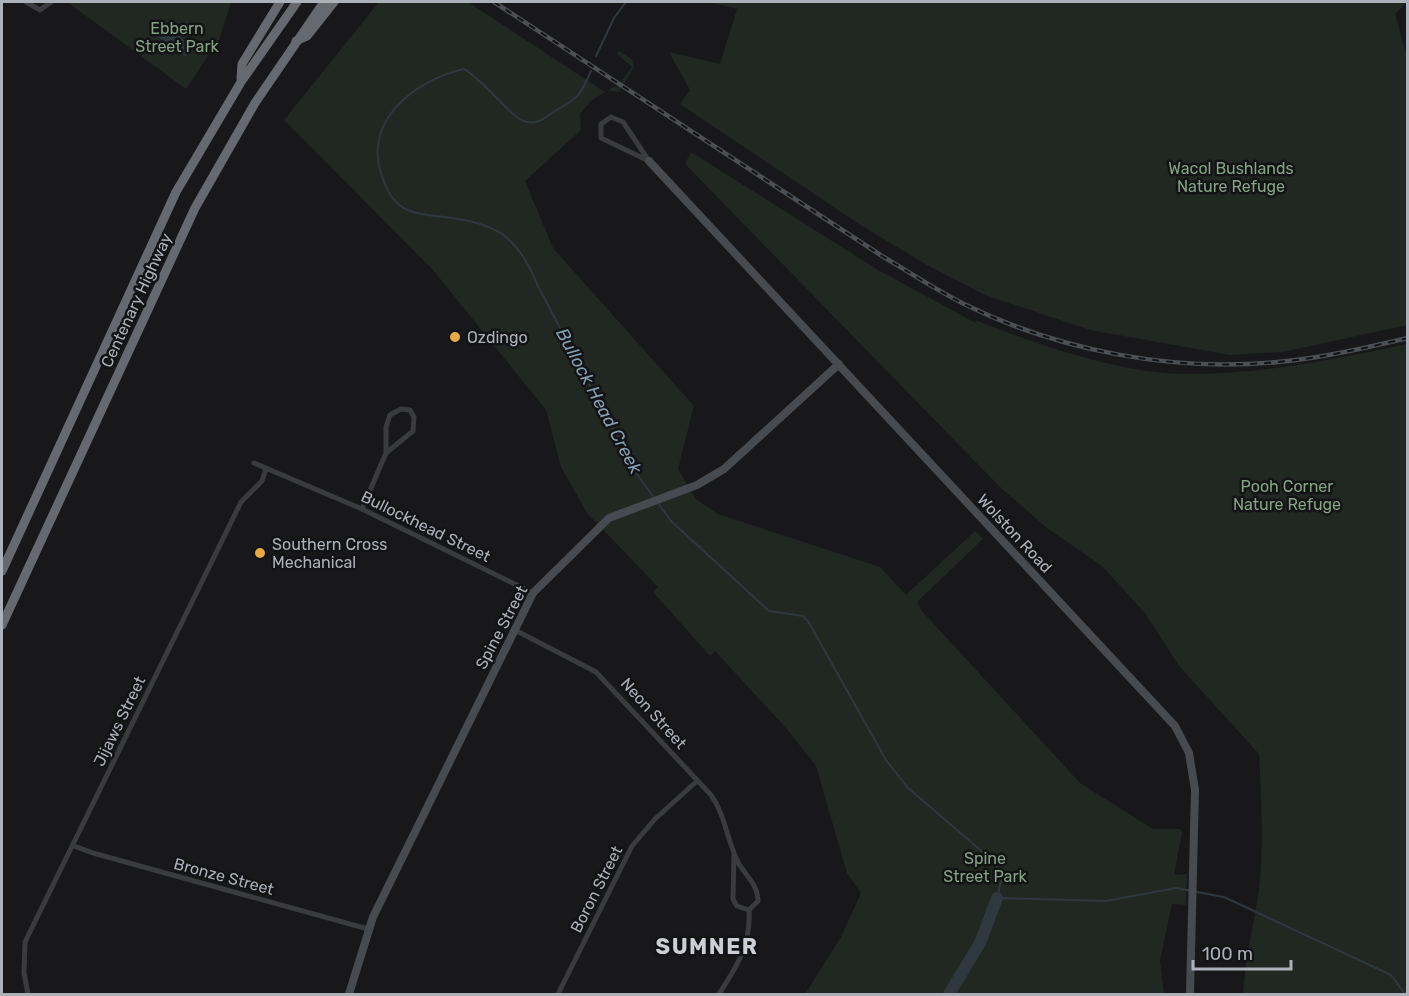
<svg xmlns="http://www.w3.org/2000/svg" width="1409" height="996" font-family="Rubik,sans-serif">
	<style>
		.green { fill: #202821 }
		.water { fill: #2f383e }
		.lines { fill: none; stroke-linecap: round; stroke-linejoin: round }
		.stream { stroke: #2f383e; stroke-width: 2 }
		.river { stroke: #2f383e; stroke-width: 12 }
		.street { stroke: #393b3f; stroke-width: 5 }
		.secondary { stroke: #474a4f; stroke-width: 8 }
		.highway { stroke: #666970; stroke-width: 9 }
		.rail-casing { stroke: #4c4f54; stroke-width: 4.5 }
		.rail { stroke: #131315; stroke-width: 2; stroke-dasharray: 7; stroke-linecap: butt }
		.poi-dot { fill: #e9a941; stroke: #131315; stroke-width: 2 }
		.labels { text-anchor: middle; stroke-width: 5; stroke-linejoin: round; paint-order: stroke }
		.park-label { font-size: 16px; fill: #83a384; stroke: #131315 }
		.street-label { font-size: 16px; fill: #abb0b9; stroke: #131315 }
		.poi-label { font-size: 16px; fill: #abb0b9; stroke: #131315; text-anchor: start }
		.water-label { font-size: 18px; font-style: italic; fill: #849fb2; stroke: #131315 }
		.district-label { font-size: 22px; font-weight: bold; letter-spacing: 1.5px; fill: #cccfd5; stroke: #131315 }
	</style>
	<rect width="100%" height="100%" fill="#18181a"/>
	<g class="green">
		<polygon points="67,2 231,2 220,38 186,89"/>
		<polygon points="379,2 468,2 605,92 592,100 580,114 581,130 525,181 553,248 694,406 678,469 696,499 718,514 880,567 906,595 975,531 983,539 917,602 921,610 1080,783 1153,829 1180,829 1182,833 1174,875 1187,874 1186,905 1172,904 1160,960 1164,994 805,994 841,937 861,893 847,873 816,766 786,728 715,651 710,656 653,592 658,587 587,513 561,467 546,410 433,270 284,120"/>
		<polygon points="708,2 1407,2 1395,14 1408,60 1407,325 1283,352 1230,355 1090,330 985,295 927,265 862,226 680,104 690,90 669,52 720,64 737,9"/>
		<polygon points="619,51 633,60 634,67 619,92 609,91 611,88 618,86 632,67 617,54"/>
		<path d="M 691,152 L 878,270 L 974,322 L 977,323 L 975,320 C 1039,345 1126,376 1195,374 C 1266,373 1338,359 1407,344 L 1407,994 L 1243,994 C 1245,958 1254,925 1259,889 C 1264,844 1261,798 1259,754 L 1179,666 L 1145,613 L 1102,566 L 1047,528 L 999,486 L 685,164 Z"/>
	</g>
	<polygon class="water" points="161,26 172,29 190,46 188,55 185,56 158,37 156,34"/>
	<g class="lines">
		<g class="stream">
			<polyline points="596,56 614,18 626,2"/>
			<path d="M 591,71 C 578,101 577,97 552,113 C 544,119 537,124 527,122 C 511,119 484,80 464,69 C 415,80 362,121 382,176 C 385,186 390,196 397,203 C 406,212 424,215 436,216 C 491,222 516,231 537,284 L 636,473 L 671,521 L 769,611 L 803,616 L 808,621 L 886,760 L 907,787 L 993,861 L 1002,877 L 997,898 L 1106,901 L 1176,888 L 1224,897 L 1391,975 L 1405,994"/>
		</g>
		<polyline class="river" points="949,994 980,943 997,898"/>
		<g class="street">
			<polyline points="26,2 40,10 51,2"/>
			<polygon points="611,117 623,122 649,161 601,138 601,124"/>
			<polyline points="254,463 362,509 533,593"/>
			<polyline points="362,509 386,453 386,427 390,415 401,409 410,410 414,417 413,431 386,453"/>
			<path d="M 513,629 L 596,672 L 711,795 C 726,816 727,842 739,864 C 747,877 758,885 758,901 L 749,910 L 737,906 L 733,899 L 734,854"/>
			<polyline points="74,846 93,853 368,929"/>
			<polyline points="28,994 24,973 25,942 241,502 262,481 266,469"/>
			<polyline points="558,994 632,846 655,819 697,781"/>
			<path d="M 719,994 C 737,966 751,945 749,910"/>
		</g>
		<g class="secondary">
			<polyline points="649,161 1175,726 1189,753 1195,790 1190,994"/>
			<polyline points="349,994 373,917 533,593 609,518 697,485 724,469 839,364"/>
		</g>
		<g class="highway">
			<polyline points="296,41 307,36 334,2"/>
			<polyline points="241,78 242,64 280,2"/>
			<polyline points="2,571 176,192 241,82 297,2"/>
			<polyline points="2,625 195,208 255,103 324,2"/>
		</g>
		<defs>
			<path id="rail" d="M 494,2 L 882,256 C 909,272 936,290 964,304 C 1059,351 1173,372 1278,362 C 1322,358 1365,348 1408,338"/>
		</defs>
		<use href="#rail" class="rail-casing"/>
		<use href="#rail" class="rail"/>
	</g>
	<g class="poi-dot">
		<circle cx="455" cy="337" r="6"/>
		<circle cx="260" cy="553" r="6"/>
	</g>
	<g class="labels">
		<g class="park-label">
			<text x="177" y="34">Ebbern<tspan x="177" dy="18">Street Park</tspan></text>
			<text x="1231" y="174">Wacol Bushlands<tspan x="1231" dy="18">Nature Refuge</tspan></text>
			<text x="1287" y="492">Pooh Corner<tspan x="1287" dy="18">Nature Refuge</tspan></text>
			<text x="985" y="864">Spine<tspan x="985" dy="18">Street Park</tspan></text>
		</g>
		<g class="street-label">
			<text transform="translate(136 300) rotate(-65)" y="6">Centenary Highway</text>
			<text transform="translate(426 526) rotate(26)" y="6">Bullockhead Street</text>
			<text transform="translate(1015 533) rotate(47)" y="6">Wolston Road</text>
			<text transform="translate(501 627) rotate(-62)" y="6">Spine Street</text>
			<text transform="translate(654 713) rotate(48)" y="6">Neon Street</text>
			<text transform="translate(119 721) rotate(-64)" y="6">Jijaws Street</text>
			<text transform="translate(224 876) rotate(15)" y="6">Bronze Street</text>
			<text transform="translate(596 889) rotate(-63)" y="6">Boron Street</text>
		</g>
		<g class="poi-label">
			<text x="467" y="343">Ozdingo</text>
			<text x="272" y="550">Southern Cross<tspan x="272" dy="18">Mechanical</tspan></text>
		</g>
		<g class="water-label">
			<text transform="translate(599 401) rotate(62)" y="6">Bullock Head Creek</text>
		</g>
		<g class="district-label">
			<text x="707" y="954">SUMNER</text>
		</g>
	</g>
	<rect width="1409" height="996" fill="none" stroke="#abb0b9" stroke-width="6"/>
	<path d="M1193 960v9h98v-9" fill="none" stroke="#abb0b9" stroke-width="3"/>
	<text x="1202" y="960" font-size="18" fill="#abb0b9" stroke="#131315" stroke-width="4.5" paint-order="stroke">100 m</text>
</svg>
